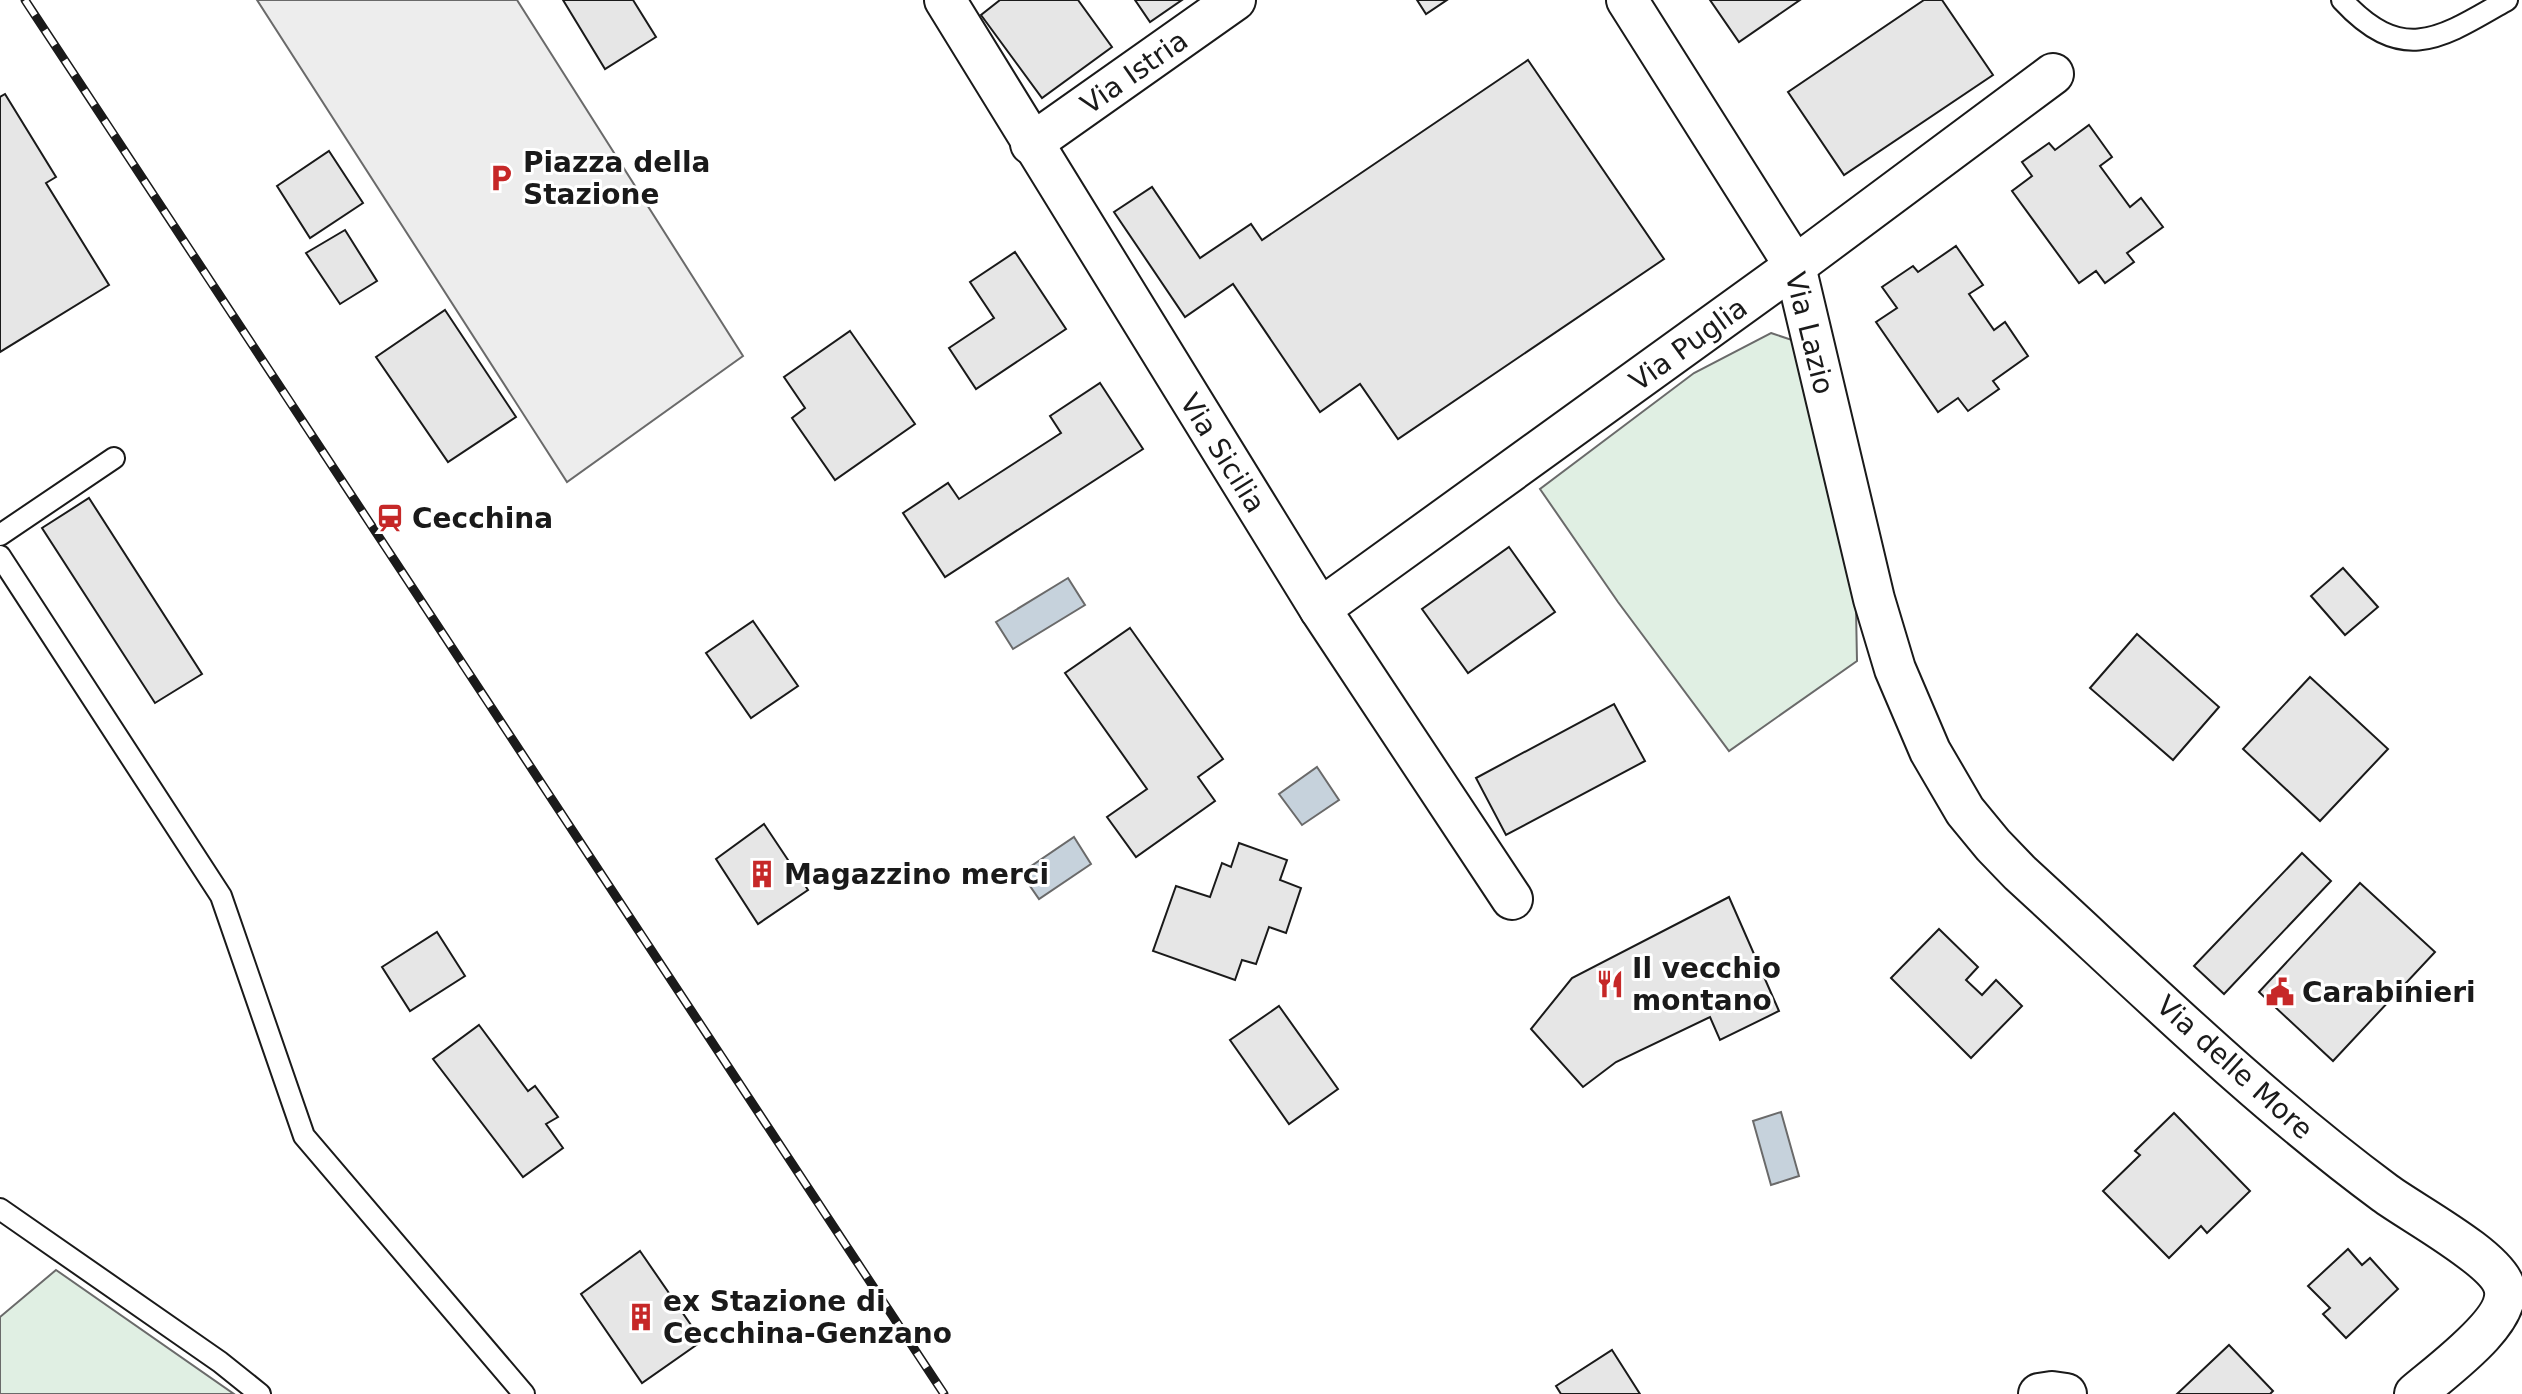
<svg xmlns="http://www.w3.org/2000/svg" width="2522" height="1394" font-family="'DejaVu Sans',sans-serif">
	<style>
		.green { fill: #e0efe3; stroke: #6a6a6a; stroke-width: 2 }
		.parking { fill: #ededed; stroke: #6a6a6a; stroke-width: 2 }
		.water { fill: #c6d2dc; stroke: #6a6a6a; stroke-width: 2 }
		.building { fill: #e6e6e6; stroke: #1a1a1a; stroke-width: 2 }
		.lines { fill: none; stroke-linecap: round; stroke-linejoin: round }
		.lane-casing { stroke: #1a1a1a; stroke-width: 24 }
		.street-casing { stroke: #1a1a1a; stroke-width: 44 }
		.lane { stroke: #fff; stroke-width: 20 }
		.street { stroke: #fff; stroke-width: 40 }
		.rail-casing { stroke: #1a1a1a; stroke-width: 9 }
		.rail { stroke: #fff; stroke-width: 6; stroke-dasharray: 18; stroke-linecap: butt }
		.labels { text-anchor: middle; stroke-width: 6; stroke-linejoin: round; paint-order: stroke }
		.street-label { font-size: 28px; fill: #1a1a1a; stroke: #fff }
		.poi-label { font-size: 28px; font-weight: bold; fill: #1a1a1a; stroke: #fff; text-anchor: start }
	</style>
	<rect width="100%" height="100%" fill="#fff"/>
	<g class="green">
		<polygon points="1771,333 1792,340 1814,419 1856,609 1857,661 1729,751 1618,602 1540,489 1694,373"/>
		<polygon points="56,1270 234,1394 0,1394 0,1317"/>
	</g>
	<polygon class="parking" points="257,0 517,0 743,356 567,482"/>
	<g class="water">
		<polygon points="1068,578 1085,605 1013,649 996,622"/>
		<polygon points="1317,767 1339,800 1302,825 1279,794"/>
		<polygon points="1074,837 1091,864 1039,899 1021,873"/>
		<polygon points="1781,1112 1799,1176 1771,1185 1753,1121"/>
	</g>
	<g class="building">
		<polygon points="563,0 633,0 656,37 605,69"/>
		<polygon points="1000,0 1078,0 1112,47 1042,98 981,15"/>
		<polygon points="1135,0 1182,0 1150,22"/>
		<polygon points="1417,0 1447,0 1426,14"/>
		<polygon points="1710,0 1800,0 1739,42"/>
		<polygon points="1924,0 1942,0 1993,75 1844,175 1788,92"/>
		<polygon points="1528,60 1664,259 1398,439 1360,384 1320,412 1233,284 1185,317 1114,212 1152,187 1200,258 1251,224 1262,240"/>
		<polygon points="5,94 56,177 46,183 109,285 0,352 0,97"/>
		<polygon points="2089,125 2112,157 2100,166 2130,207 2141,198 2163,227 2127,253 2134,262 2105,283 2096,271 2079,283 2012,191 2032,176 2022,162 2049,143 2055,150"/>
		<polygon points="329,151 363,203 310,238 277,186"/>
		<polygon points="345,230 377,281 340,304 306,253"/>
		<polygon points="1956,246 1983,285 1969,294 1994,330 2005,322 2028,356 1993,381 1999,389 1968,411 1958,398 1938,412 1876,322 1897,308 1882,287 1913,266 1918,272"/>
		<polygon points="1015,252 1066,329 976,389 949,348 994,318 970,282"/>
		<polygon points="445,310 516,417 448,462 376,357"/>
		<polygon points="850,331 915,424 835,480 792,418 805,408 784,377"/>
		<polygon points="1100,383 1143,449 945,577 903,513 948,483 959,499 1061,433 1050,416"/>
		<polygon points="89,498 202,674 155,703 42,528"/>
		<polygon points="1509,547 1555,612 1468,673 1422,609"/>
		<polygon points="2343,568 2378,607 2345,635 2311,596"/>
		<polygon points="753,621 798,686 751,718 706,653"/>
		<polygon points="1130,628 1223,759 1198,777 1215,801 1136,857 1107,817 1147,789 1065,673"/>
		<polygon points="2137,634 2219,707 2173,760 2090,688"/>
		<polygon points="2310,677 2388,749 2320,821 2243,749"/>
		<polygon points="1614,704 1645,761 1506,835 1476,778"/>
		<polygon points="764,824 808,890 758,924 716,859"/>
		<polygon points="1239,843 1287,860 1280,880 1301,888 1286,933 1269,927 1256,964 1242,960 1235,980 1153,951 1176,886 1210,897 1222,863 1231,867"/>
		<polygon points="2302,853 2331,881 2224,994 2194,966"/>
		<polygon points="2360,883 2435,952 2333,1061 2259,992"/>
		<polygon points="1729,897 1779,1011 1720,1040 1710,1017 1616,1062 1583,1087 1531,1029 1572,978"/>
		<polygon points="1939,929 1978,967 1966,980 1982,995 1996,980 2022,1006 1971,1058 1891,978"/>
		<polygon points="437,932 465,976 410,1011 382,967"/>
		<polygon points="1279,1006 1338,1089 1289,1124 1230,1040"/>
		<polygon points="479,1025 528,1091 535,1086 558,1117 546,1124 563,1148 523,1177 433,1059"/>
		<polygon points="2174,1113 2250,1191 2207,1233 2201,1226 2169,1258 2103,1191 2140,1155 2135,1151"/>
		<polygon points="2348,1249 2362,1265 2370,1258 2398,1289 2346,1338 2323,1314 2330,1308 2308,1286"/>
		<polygon points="640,1251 702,1341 642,1383 581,1294"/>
		<polygon points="2229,1345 2273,1391 2270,1394 2177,1394"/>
		<polygon points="1612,1350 1640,1394 1561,1394 1556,1386"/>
	</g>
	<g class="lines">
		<defs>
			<g id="lane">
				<path d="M 2342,0 C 2403,66 2441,38 2507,0"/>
				<polyline points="0,535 114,458"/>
				<polyline points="0,556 221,896 304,1136 524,1394"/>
				<polyline points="0,1209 220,1362 260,1394"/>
			</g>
			<g id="street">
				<polyline points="945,0 1320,609 1512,899"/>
				<path d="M 1627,0 L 1795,266 L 1874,599 L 1895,669 L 1930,751 L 1965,811 L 1993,845 L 2020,873 C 2139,982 2255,1097 2385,1193 C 2412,1213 2495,1257 2504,1286 C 2514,1320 2439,1373 2415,1394"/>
				<polyline points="1031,144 1235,0"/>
				<polyline points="1320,609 1795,266 2053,74"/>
				<polyline points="2039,1394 2052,1392 2066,1394"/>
			</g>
		</defs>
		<use href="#lane" class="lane-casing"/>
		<use href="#street" class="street-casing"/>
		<use href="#lane" class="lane"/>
		<use href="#street" class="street"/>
		<defs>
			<polyline id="rail" points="25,0 944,1394"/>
		</defs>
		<use href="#rail" class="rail-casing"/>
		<use href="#rail" class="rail"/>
	</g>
	<defs>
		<symbol id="parking-bare" viewBox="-9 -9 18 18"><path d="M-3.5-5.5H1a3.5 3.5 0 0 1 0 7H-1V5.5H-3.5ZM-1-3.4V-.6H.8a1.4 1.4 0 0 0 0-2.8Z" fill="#c62828" stroke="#fff" stroke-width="2.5" paint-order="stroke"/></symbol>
		<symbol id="station-bare" viewBox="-9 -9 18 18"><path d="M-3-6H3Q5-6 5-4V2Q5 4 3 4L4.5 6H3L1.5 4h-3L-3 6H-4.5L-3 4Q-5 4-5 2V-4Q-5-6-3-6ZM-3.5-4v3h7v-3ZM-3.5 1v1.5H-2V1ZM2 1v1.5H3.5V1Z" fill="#c62828" stroke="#fff" stroke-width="2.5" paint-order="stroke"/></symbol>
		<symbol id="building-bare" viewBox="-9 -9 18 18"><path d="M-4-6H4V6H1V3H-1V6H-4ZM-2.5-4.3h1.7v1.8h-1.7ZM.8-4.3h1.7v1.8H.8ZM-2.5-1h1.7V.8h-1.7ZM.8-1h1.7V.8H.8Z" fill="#c62828" stroke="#fff" stroke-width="2.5" paint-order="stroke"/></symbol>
		<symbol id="restaurant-bare" viewBox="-9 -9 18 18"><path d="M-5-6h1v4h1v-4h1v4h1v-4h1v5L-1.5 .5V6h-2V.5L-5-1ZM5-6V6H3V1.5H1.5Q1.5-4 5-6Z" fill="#c62828" stroke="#fff" stroke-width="2.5" paint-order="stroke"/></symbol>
		<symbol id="civic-bare" viewBox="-9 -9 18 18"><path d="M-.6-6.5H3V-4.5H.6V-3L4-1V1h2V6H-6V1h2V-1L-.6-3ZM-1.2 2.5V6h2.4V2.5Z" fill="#c62828" stroke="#fff" stroke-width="2.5" paint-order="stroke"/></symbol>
	</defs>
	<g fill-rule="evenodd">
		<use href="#parking-bare" x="481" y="158" width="40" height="40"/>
		<use href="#station-bare" x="370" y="498" width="40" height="40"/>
		<use href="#building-bare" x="742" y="854" width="40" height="40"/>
		<use href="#restaurant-bare" x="1590" y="964" width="40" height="40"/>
		<use href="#civic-bare" x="2260" y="972" width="40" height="40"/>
		<use href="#building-bare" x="621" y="1297" width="40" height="40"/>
	</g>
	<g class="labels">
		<g class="street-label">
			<text transform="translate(1134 72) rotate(-35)" y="10">Via Istria</text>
			<text transform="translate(1810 333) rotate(76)" y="10">Via Lazio</text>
			<text transform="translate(1688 344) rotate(-36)" y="10">Via Puglia</text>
			<text transform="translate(1223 453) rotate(58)" y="10">Via Sicilia</text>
			<text transform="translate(2235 1067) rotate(42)" y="10">Via delle More</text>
		</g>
		<g class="poi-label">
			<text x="523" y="172">Piazza della<tspan x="523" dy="32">Stazione</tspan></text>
			<text x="412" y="528">Cecchina</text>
			<text x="784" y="884">Magazzino merci</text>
			<text x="1632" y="978">Il vecchio<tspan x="1632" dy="32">montano</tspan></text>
			<text x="2302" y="1002">Carabinieri</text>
			<text x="663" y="1311">ex Stazione di<tspan x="663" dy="32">Cecchina-Genzano</tspan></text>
		</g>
	</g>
</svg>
